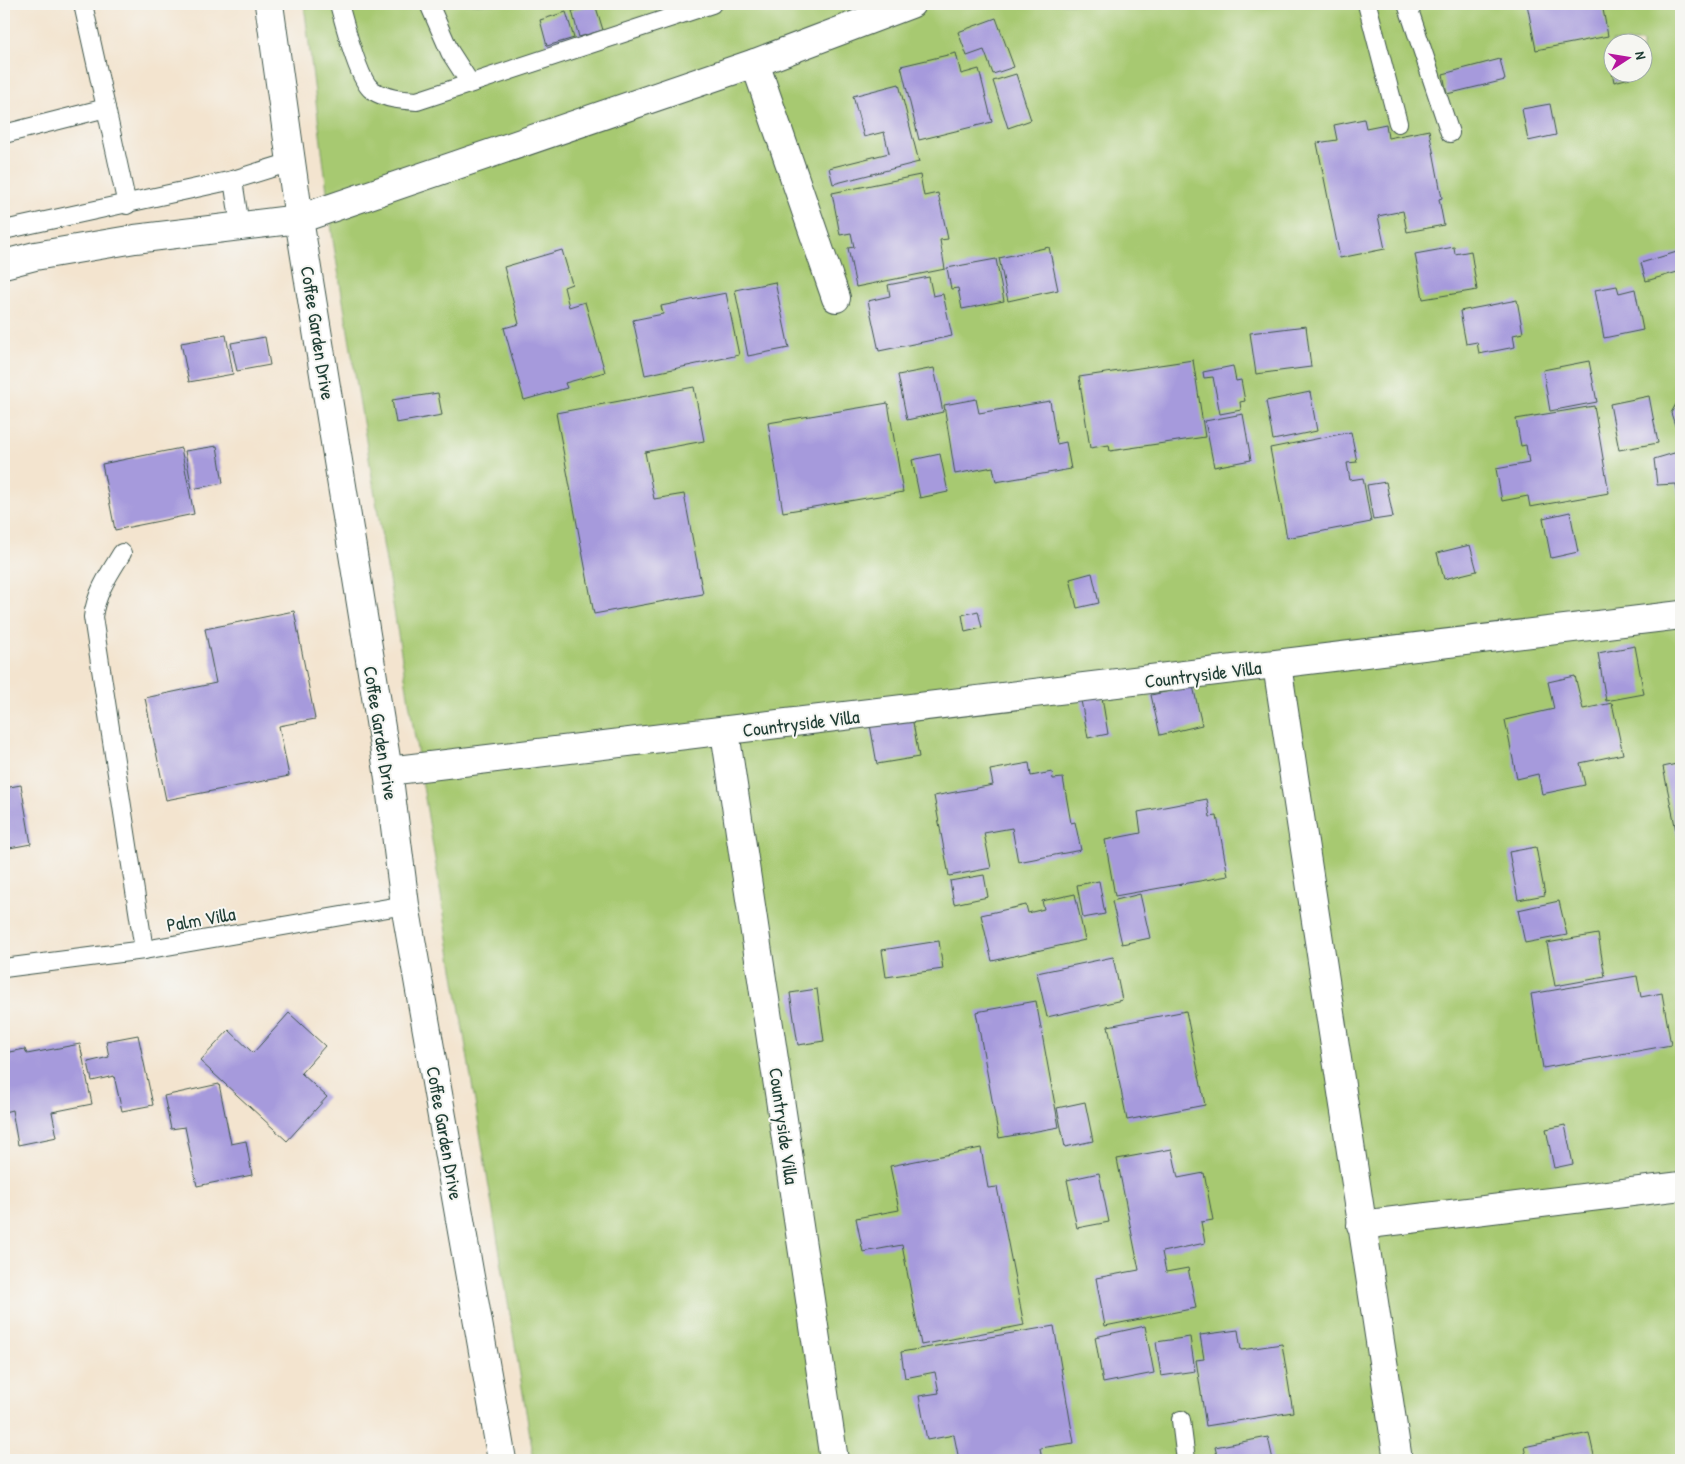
<svg xmlns="http://www.w3.org/2000/svg" width="1685" height="1464" font-family="'Patrick Hand',sans-serif">
	<style>
		.green { fill: #a7c971; stroke: #638352; fill-rule: evenodd }
		.building { fill: #a69adc }
		.lines { fill: none; stroke-linecap: round; stroke-linejoin: round }
		.lane-casing { stroke: #3f564b; stroke-width: 20 }
		.street-casing { stroke: #3f564b; stroke-width: 30 }
		.lane { stroke: #fff; stroke-width: 18 }
		.street { stroke: #fff; stroke-width: 28 }
		.labels { text-anchor: middle; stroke-width: 4; stroke-linejoin: round; paint-order: stroke }
		.street-label { font-size: 19px; fill: #1f3d34; stroke: #f6f6f2 }
	</style>
	<rect width="100%" height="100%" fill="#f6f6f2"/>
	<filter id="ink" filterUnits="userSpaceOnUse"><feTurbulence type="fractalNoise" baseFrequency=".02" numOctaves="2"/><feDisplacementMap in="SourceGraphic" scale="10" xChannelSelector="R" yChannelSelector="G"/><feConvolveMatrix kernelMatrix="1 2 1 2 8 2 1 2 1" color-interpolation-filters="sRGB"/></filter>
	<filter id="wash" filterUnits="userSpaceOnUse"><feTurbulence type="fractalNoise" baseFrequency=".0096" numOctaves="4" result="noise"/><feDisplacementMap in="SourceGraphic" scale="20" xChannelSelector="R" yChannelSelector="G"/><feGaussianBlur stdDeviation="1.12" result="paint"/><feColorMatrix in="noise" values="0 0 0 0 0 0 0 0 0 0 0 0 0 0 0 0 0 1.4 0 .05"/><feComposite in="paint" operator="in"/></filter>
	<g filter="url(#wash)">
		<rect width="100%" height="100%" fill="#f3e4cf"/>
		<path class="green" d="M 304,4 L 1681,4 L 1681,1460 L 534,1460 L 333,240 ZM 1612,42 L 1642,42 L 1642,72 L 1612,72 Z"/>
		<g id="blocks">
			<g class="building">
				<polygon points="595,4 603,30 579,37 572,11"/>
				<polygon points="1527,4 1602,4 1608,36 1536,50"/>
				<polygon points="566,12 574,38 547,46 540,20"/>
				<polygon points="996,18 1014,67 993,74 984,50 967,56 958,32"/>
				<polygon points="956,53 961,74 979,69 992,122 919,140 901,66"/>
				<polygon points="1612,57 1612,71 1609,58"/>
				<polygon points="1500,59 1505,80 1447,94 1443,74"/>
				<polygon points="1612,72 1629,72 1630,78 1614,82"/>
				<polygon points="1016,74 1031,120 1008,128 993,81"/>
				<polygon points="899,84 919,162 833,184 829,168 889,153 884,132 864,137 853,96"/>
				<polygon points="1550,104 1556,135 1528,141 1522,109"/>
				<polygon points="1364,119 1366,128 1386,124 1388,138 1429,130 1442,198 1439,199 1444,225 1407,232 1403,211 1378,216 1385,249 1340,258 1317,143 1337,140 1334,125"/>
				<polygon points="920,175 924,196 938,193 948,239 940,240 945,269 856,287 848,248 854,247 851,233 840,235 832,193"/>
				<polygon points="1049,247 1058,290 1008,301 999,258"/>
				<polygon points="1454,247 1455,254 1471,251 1477,290 1423,299 1415,254"/>
				<polygon points="562,250 572,284 564,287 569,307 585,302 605,372 565,383 567,388 524,400 504,328 519,324 504,267"/>
				<polygon points="1680,251 1681,271 1646,281 1641,263"/>
				<polygon points="996,259 1004,301 962,309 958,288 951,289 947,268"/>
				<polygon points="929,277 933,296 943,294 952,336 879,351 868,301 890,296 888,285"/>
				<polygon points="775,282 789,348 748,356 735,290"/>
				<polygon points="1617,286 1619,293 1635,289 1643,330 1604,338 1595,290"/>
				<polygon points="726,293 739,355 645,375 633,320 663,314 661,306"/>
				<polygon points="1517,300 1523,333 1513,335 1515,347 1479,354 1477,342 1466,344 1460,311"/>
				<polygon points="1306,326 1311,367 1256,374 1250,333"/>
				<polygon points="226,335 233,374 189,382 181,343"/>
				<polygon points="265,337 270,365 237,371 231,343"/>
				<polygon points="1193,360 1205,437 1110,451 1109,445 1090,448 1079,377"/>
				<polygon points="1589,361 1597,402 1550,411 1543,370"/>
				<polygon points="1233,366 1236,381 1241,380 1245,401 1240,402 1241,410 1220,414 1213,377 1204,378 1203,372"/>
				<polygon points="934,368 943,412 907,420 898,375"/>
				<polygon points="694,387 704,441 645,452 654,499 684,494 703,594 594,614 556,413"/>
				<polygon points="1310,392 1317,431 1273,440 1266,401"/>
				<polygon points="438,393 442,415 396,423 392,400"/>
				<polygon points="1681,395 1681,444 1671,413"/>
				<polygon points="1649,396 1658,443 1619,450 1610,404"/>
				<polygon points="976,399 979,413 1050,401 1057,444 1066,442 1071,469 996,482 993,467 955,474 944,405"/>
				<polygon points="888,403 903,492 783,512 768,423"/>
				<polygon points="1594,406 1609,493 1530,507 1528,496 1502,501 1496,469 1529,463 1526,445 1521,446 1516,419"/>
				<polygon points="1243,414 1251,460 1214,467 1205,421"/>
				<polygon points="1351,432 1357,462 1347,463 1350,480 1363,478 1371,522 1287,538 1270,448"/>
				<polygon points="217,446 223,483 192,489 185,451"/>
				<polygon points="181,448 194,514 115,530 102,464"/>
				<polygon points="1681,451 1681,505 1680,505 1676,484 1657,485 1654,459"/>
				<polygon points="940,454 948,492 920,498 912,460"/>
				<polygon points="1386,482 1393,517 1373,520 1367,485"/>
				<polygon points="1570,512 1578,552 1551,558 1543,518"/>
				<polygon points="1470,545 1477,571 1444,579 1437,553"/>
				<polygon points="1092,573 1099,603 1077,608 1070,579"/>
				<polygon points="294,611 315,719 279,726 289,776 166,800 145,698 216,683 205,629"/>
				<polygon points="978,611 982,628 965,632 962,615"/>
				<polygon points="1635,646 1644,694 1606,701 1598,653"/>
				<polygon points="1575,676 1583,709 1612,703 1623,754 1580,763 1585,785 1542,794 1538,774 1517,779 1505,720 1554,709 1548,682"/>
				<polygon points="1193,686 1202,725 1160,735 1151,695"/>
				<polygon points="1101,691 1108,734 1088,738 1080,695"/>
				<polygon points="911,711 919,757 877,764 869,719"/>
				<polygon points="1029,763 1031,776 1052,772 1053,779 1063,778 1071,823 1075,822 1081,850 1018,862 1012,828 984,833 991,868 949,876 934,796 993,785 990,770"/>
				<polygon points="1681,763 1681,850 1680,850 1663,767"/>
				<polygon points="21,785 31,844 4,849 4,788"/>
				<polygon points="1207,799 1210,817 1217,816 1228,876 1115,896 1105,840 1141,833 1138,812"/>
				<polygon points="1536,847 1545,895 1518,900 1509,852"/>
				<polygon points="984,875 988,897 954,904 950,881"/>
				<polygon points="1099,881 1105,914 1083,918 1077,885"/>
				<polygon points="1075,894 1085,940 992,961 981,915 1026,905 1028,913 1044,909 1042,901"/>
				<polygon points="1140,894 1150,938 1122,944 1112,901"/>
				<polygon points="1559,901 1567,935 1525,943 1518,910"/>
				<polygon points="1598,934 1605,977 1555,986 1547,943"/>
				<polygon points="939,941 943,969 886,977 882,950"/>
				<polygon points="1113,957 1122,1000 1047,1017 1037,973"/>
				<polygon points="1637,976 1641,997 1662,993 1671,1045 1543,1068 1531,994"/>
				<polygon points="817,989 824,1041 798,1045 790,993"/>
				<polygon points="1036,1001 1059,1127 999,1138 976,1012"/>
				<polygon points="1186,1011 1205,1105 1127,1120 1108,1026"/>
				<polygon points="289,1013 325,1046 301,1073 327,1097 287,1141 200,1061 229,1030 253,1053"/>
				<polygon points="138,1035 153,1105 122,1111 114,1076 92,1081 88,1062 109,1057 106,1041"/>
				<polygon points="80,1044 92,1104 52,1112 57,1137 18,1145 12,1110 4,1112 4,1070 6,1070 4,1053 25,1049 27,1054"/>
				<polygon points="219,1084 231,1144 246,1141 252,1175 197,1186 185,1127 171,1129 164,1096"/>
				<polygon points="1085,1102 1093,1141 1065,1147 1057,1108"/>
				<polygon points="1565,1125 1573,1164 1554,1168 1546,1129"/>
				<polygon points="981,1148 988,1188 997,1187 1024,1325 921,1345 902,1245 863,1252 856,1218 899,1210 890,1166"/>
				<polygon points="1172,1149 1178,1178 1204,1173 1213,1220 1201,1222 1205,1243 1162,1252 1166,1272 1188,1268 1196,1308 1105,1326 1096,1278 1139,1270 1117,1159"/>
				<polygon points="1099,1173 1109,1222 1077,1228 1067,1180"/>
				<polygon points="1054,1326 1074,1443 1040,1448 1042,1460 959,1460 954,1435 927,1440 919,1396 939,1393 935,1372 905,1378 901,1352"/>
				<polygon points="1145,1326 1154,1373 1103,1383 1095,1337"/>
				<polygon points="1238,1330 1241,1350 1282,1344 1293,1412 1206,1426 1196,1360 1204,1359 1200,1335"/>
				<polygon points="1190,1337 1195,1371 1161,1376 1156,1342"/>
				<polygon points="1589,1433 1595,1460 1527,1460 1524,1447"/>
				<polygon points="1268,1437 1273,1460 1218,1460 1215,1447"/>
			</g>
		</g>
	</g>
	<g filter="url(#ink)">
		<use href="#blocks" fill-opacity="0" stroke="#3f564b" stroke-width="1"/>
		<g class="lines">
			<defs>
				<g id="lane">
					<polyline points="83,4 106,108"/>
					<path d="M 339,4 C 344,21 358,80 372,90 C 386,99 401,100 417,101 L 712,4"/>
					<polyline points="429,4 450,52 470,83"/>
					<polyline points="1367,4 1398,123"/>
					<polyline points="1407,4 1450,133"/>
					<polyline points="4,134 106,108 127,205"/>
					<polyline points="233,180 240,226"/>
					<polyline points="4,230 233,180 291,162"/>
					<path d="M 122,553 C 109,574 96,593 93,617 L 144,950"/>
					<polyline points="4,968 144,950 405,905"/>
					<polyline points="1181,1420 1186,1460"/>
				</g>
				<g id="street">
					<polyline points="269,4 299,219 388,771 405,905 502,1460"/>
					<polyline points="755,63 836,298"/>
					<polyline points="4,264 35,256 135,239 299,219 755,63 911,4"/>
					<polyline points="1277,665 1398,1460"/>
					<polyline points="725,732 834,1460"/>
					<polyline points="388,771 1681,615"/>
					<polyline points="1361,1225 1681,1186"/>
				</g>
			</defs>
			<use href="#lane" class="lane-casing"/>
			<use href="#street" class="street-casing"/>
			<use href="#lane" class="lane"/>
			<use href="#street" class="street"/>
		</g>
	</g>
	<g class="labels">
		<g class="street-label">
			<text transform="translate(318 333) rotate(81)" y="7">Coffee Garden Drive</text>
			<text transform="translate(1203 674) rotate(-7)" y="7">Countryside Villa</text>
			<text transform="translate(801 723) rotate(-7)" y="7">Countryside Villa</text>
			<text transform="translate(381 733) rotate(81)" y="7">Coffee Garden Drive</text>
			<text transform="translate(201 919) rotate(-10)" y="7">Palm Villa</text>
			<text transform="translate(784 1126) rotate(82)" y="7">Countryside Villa</text>
			<text transform="translate(445 1133) rotate(80)" y="7">Coffee Garden Drive</text>
		</g>
	</g>
	<rect width="1685" height="1464" fill="none" stroke="#f6f6f2" stroke-width="20"/>
	<g transform="translate(1628 58) rotate(78)"><circle r="24" fill="#f6f6f2" stroke="#a0aca6"/>
	<path d="M0-4L9 19L0 12L-9 19Z" fill="#b5179e"/>
	<text y="-8" font-size="14" font-weight="bold" text-anchor="middle" fill="#1f3d34">N</text>
	</g>
</svg>
